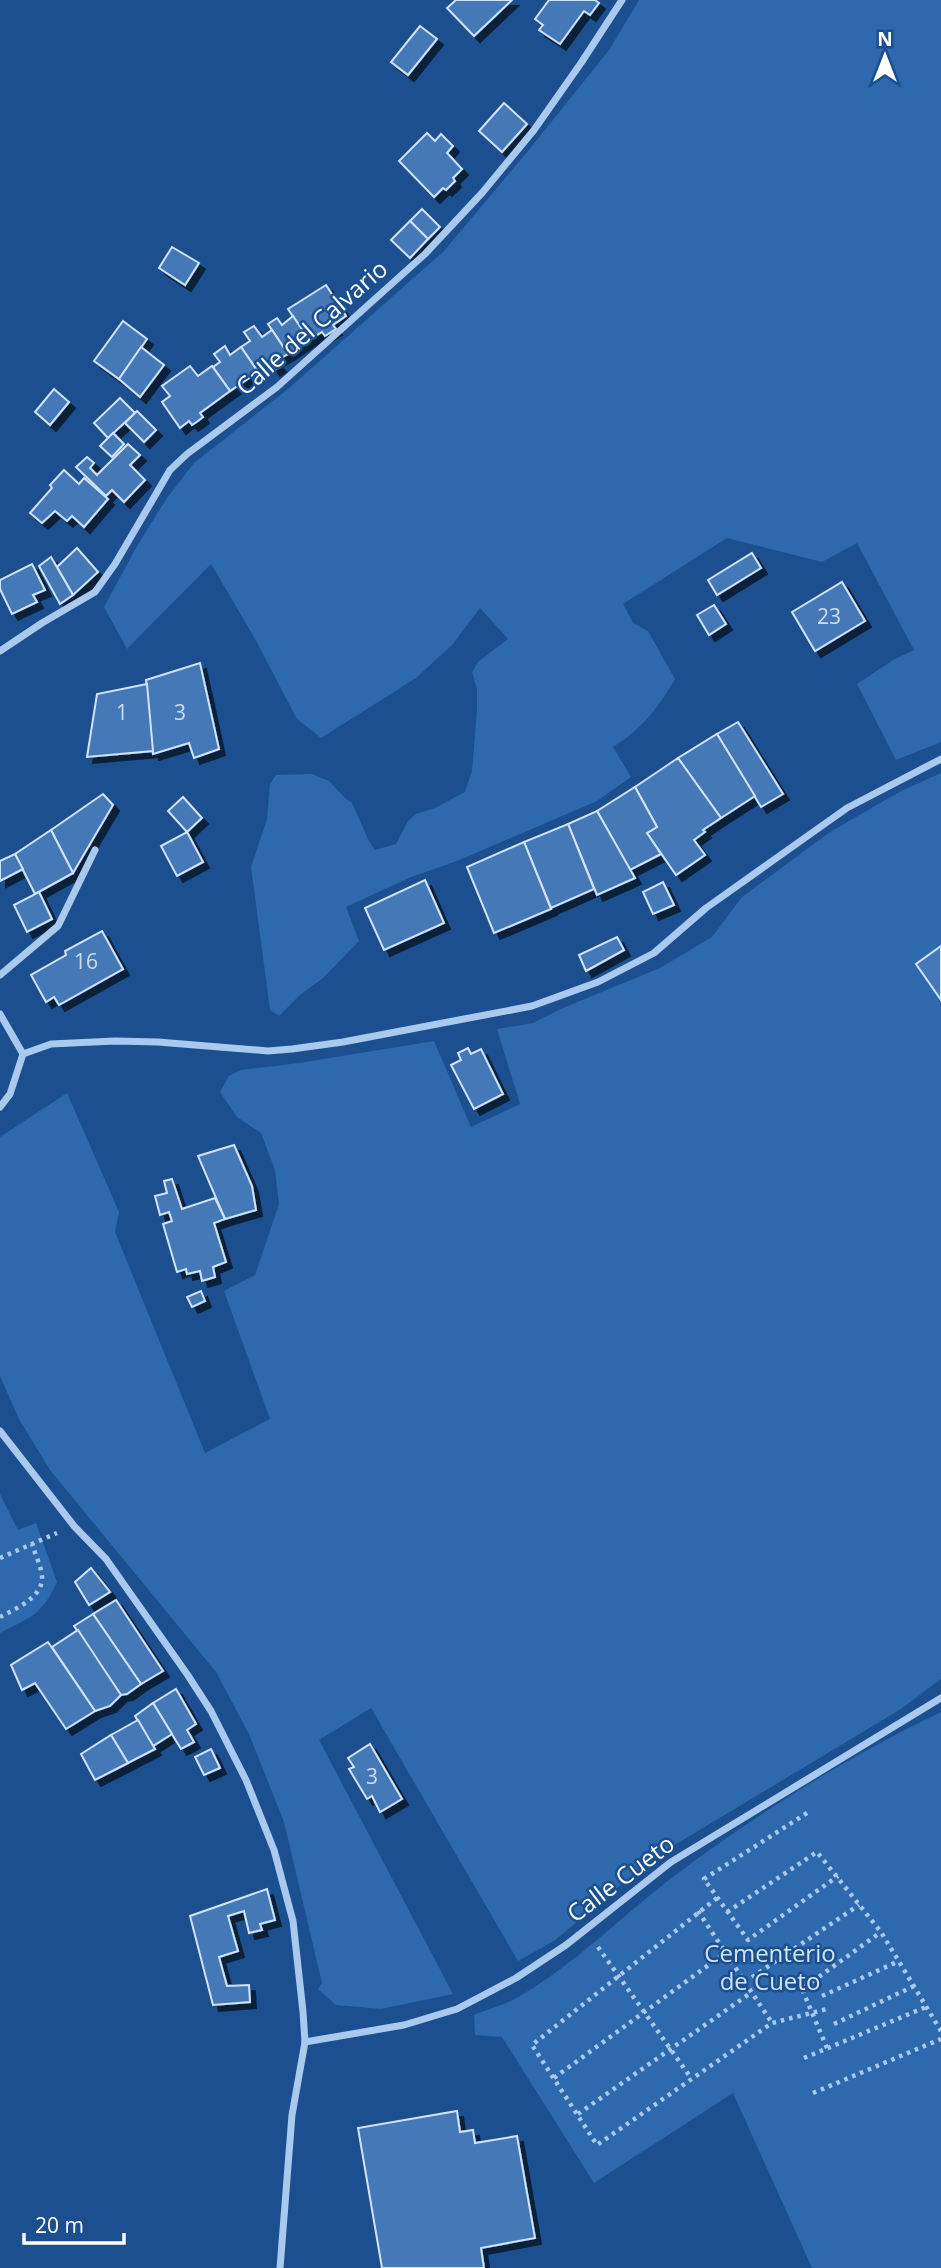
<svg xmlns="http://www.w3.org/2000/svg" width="941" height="2268" font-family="'Open Sans',sans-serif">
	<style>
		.green { fill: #2e69ad }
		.building { fill: #4478b7; stroke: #cfe3fa; stroke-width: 2; filter: url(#shadow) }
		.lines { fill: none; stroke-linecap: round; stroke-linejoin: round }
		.path { stroke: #a9c9ee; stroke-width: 4.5; stroke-dasharray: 3.5 5; stroke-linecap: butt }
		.minor { stroke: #a9c9ee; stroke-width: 7 }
		.labels { text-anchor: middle; stroke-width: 5; stroke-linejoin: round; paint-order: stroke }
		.number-label { font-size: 21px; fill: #d0dded }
		.street-label { font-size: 24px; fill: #fff; stroke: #1b4f8f }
		.park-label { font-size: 24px; fill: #cfe3fa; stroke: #1b4f8f }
	</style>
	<defs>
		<filter id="shadow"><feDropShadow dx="6" dy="6" stdDeviation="0" flood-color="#0009"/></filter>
	</defs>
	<rect width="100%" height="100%" fill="#1b4f8f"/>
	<g class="green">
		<path d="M 639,0 L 941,0 L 941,742 L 896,760 L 857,684 L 893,660 L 914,650 L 857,543 L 822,562 L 727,538 L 623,604 L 633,623 L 648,631 L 675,679 C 658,708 642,729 613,747 L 631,777 L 597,801 L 457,861 L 411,877 L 346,907 L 359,941 L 323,978 L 300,995 L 279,1016 L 270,1010 L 251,867 L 267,819 L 270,784 L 276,775 L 312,774 L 329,781 L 345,798 L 352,803 L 369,841 L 375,850 L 396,844 L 408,821 L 416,814 L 435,808 L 465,792 L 472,771 L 477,710 L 477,689 L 472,672 L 478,662 L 508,639 L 480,608 L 452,645 L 416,678 L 321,738 L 297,719 L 254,637 L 211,564 L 127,649 L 104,607 L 137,546 L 167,498 L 194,463 L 288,389 L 443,252 L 528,151 L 609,50 Z"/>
		<polygon points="941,773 941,1679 901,1709 653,1858 554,1941 518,1961 371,1708 319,1740 453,1994 381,2009 336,2005 318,1989 322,1983 284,1822 249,1734 216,1672 50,1470 19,1419 0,1376 0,1137 67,1093 119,1212 115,1232 205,1453 270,1419 224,1291 255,1275 279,1204 275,1170 261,1133 237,1117 220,1092 229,1076 241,1070 299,1063 434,1041 471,1127 520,1104 497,1029 533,1023 563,1008 660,968 712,937 742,897 830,832 901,791"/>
		<path d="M 0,1494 L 18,1530 L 36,1523 L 57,1582 C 41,1616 32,1616 0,1633 Z"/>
		<path d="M 941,1712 L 941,2268 L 812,2268 L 733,2093 L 594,2183 L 502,2037 L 475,2035 L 474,2015 C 488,2009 505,2005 518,1997 C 573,1966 623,1915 674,1876 C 757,1814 847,1757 941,1712 Z"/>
	</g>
	<g class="building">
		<polygon points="456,0 512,0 474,36 447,8"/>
		<polygon points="549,0 595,0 599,3 590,15 584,11 560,44 539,30 543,25 535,19"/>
		<polygon points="420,26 437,39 408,75 391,62"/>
		<polygon points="504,103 527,124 502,152 479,131"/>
		<polygon points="427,133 435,141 441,134 453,146 447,153 462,169 453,178 455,181 446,190 443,188 434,197 399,161"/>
		<polygon points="422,209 440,227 428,239 410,221"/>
		<polygon points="410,221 428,239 410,258 391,240"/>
		<polygon points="172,247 199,263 185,285 159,268"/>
		<polygon points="326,285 346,316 333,325 336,329 325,336 322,332 309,340 288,309"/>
		<polygon points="293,316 309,340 288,354 268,324 277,318 282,325"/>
		<polygon points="123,321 147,339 119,379 94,361"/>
		<polygon points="254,326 262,337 272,330 288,354 276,361 280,366 274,370 270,364 258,372 241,347 250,341 244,332"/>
		<polygon points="225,346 230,355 241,347 258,372 230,391 213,367 220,362 214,354"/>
		<polygon points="141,347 164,365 140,397 119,379"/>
		<polygon points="190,366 198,376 212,366 230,391 200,413 203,417 198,421 192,425 189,421 180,428 162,402 170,396 162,386"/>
		<polygon points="54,389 69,402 50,425 35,412"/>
		<polygon points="120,398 135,413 108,438 94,423"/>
		<polygon points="137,411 156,430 144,442 125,423"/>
		<polygon points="113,433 124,444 112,457 100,446"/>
		<polygon points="128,444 140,455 130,465 145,480 124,502 112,490 106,496 76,467 87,457 94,463 90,468 97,475"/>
		<polygon points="64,470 79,484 84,478 108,499 84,527 72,516 67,521 55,511 42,523 30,513 52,488 50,485"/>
		<polygon points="77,548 98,572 73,595 57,567"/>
		<polygon points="752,553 761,568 717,595 708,580"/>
		<polygon points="51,557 73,595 60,604 39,566"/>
		<polygon points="32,564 45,590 33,595 37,602 12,614 0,589 0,580"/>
		<polygon points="842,582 865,621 815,651 792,612"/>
		<polygon points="714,605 726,624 709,635 697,615"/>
		<polygon points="200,663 219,749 194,758 189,743 153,754 146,680"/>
		<polygon points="147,684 153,751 87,757 97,694"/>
		<polygon points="738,722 783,794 761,807 717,734"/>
		<polygon points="717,734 755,796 721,818 678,758"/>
		<polygon points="678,758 721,818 703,830 705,832 694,840 705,855 676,875 647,833 657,827 635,787"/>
		<polygon points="635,787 657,827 647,833 661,854 630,870 597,811"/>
		<polygon points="103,794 113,805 73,873 51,830"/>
		<polygon points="183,797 202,818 187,832 168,811"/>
		<polygon points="597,811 635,878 597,895 568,824"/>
		<polygon points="568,824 594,889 551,908 524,842"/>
		<polygon points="51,830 73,873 35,894 15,854"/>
		<polygon points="187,832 203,862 177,876 161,846"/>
		<polygon points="524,842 551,909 494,933 467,867"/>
		<polygon points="15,854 23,869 0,881 0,861"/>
		<polygon points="425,880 444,923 384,950 365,908"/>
		<polygon points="663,882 674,905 653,914 643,892"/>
		<polygon points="39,892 52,919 27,932 14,905"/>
		<polygon points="102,931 123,969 59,1005 54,997 46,1002 31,975 66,955 65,951"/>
		<polygon points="617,937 624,950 586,971 579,955"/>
		<polygon points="941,946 941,1000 916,964"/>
		<polygon points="468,1048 471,1054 481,1049 503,1094 474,1109 451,1065 461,1060 458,1053"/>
		<polygon points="234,1145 252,1186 256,1210 225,1219 198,1156"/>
		<polygon points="172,1179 182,1209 215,1198 225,1219 214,1223 226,1262 213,1267 215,1277 202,1281 200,1271 187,1274 186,1269 177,1272 163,1224 172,1221 169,1212 160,1215 155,1196 167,1193 164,1181"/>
		<polygon points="201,1291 205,1301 192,1307 187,1297"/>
		<polygon points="91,1568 110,1592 89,1605 75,1582"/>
		<polygon points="116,1600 163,1671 141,1684 93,1614"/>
		<polygon points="93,1614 141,1684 127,1694 121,1695 74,1626"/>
		<polygon points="78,1630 121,1695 110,1706 95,1711 52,1647"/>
		<polygon points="48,1642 95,1711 66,1729 35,1683 22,1690 11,1665"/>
		<polygon points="176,1689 196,1724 187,1730 194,1742 181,1749 153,1703"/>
		<polygon points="153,1703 172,1734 153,1746 135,1716"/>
		<polygon points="138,1720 155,1749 128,1763 111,1735"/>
		<polygon points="111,1735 128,1763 95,1780 81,1754"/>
		<polygon points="370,1744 402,1799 380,1812 372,1796 367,1799 349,1769 354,1767 348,1758"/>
		<polygon points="211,1749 220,1768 204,1775 195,1757"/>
		<polygon points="267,1889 275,1920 260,1924 262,1930 249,1933 244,1911 228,1916 238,1951 219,1957 227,1986 249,1985 250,2002 213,2005 190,1916"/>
		<polygon points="457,2111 460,2132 473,2130 475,2143 517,2136 535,2238 481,2248 484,2268 382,2268 358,2128"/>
	</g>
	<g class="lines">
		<g class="path">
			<polyline points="0,1558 57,1533"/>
			<path d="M 0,1617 C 15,1609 44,1597 42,1576 C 41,1566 35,1554 32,1544"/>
			<polyline points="807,1813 704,1879 748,1940 838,1876"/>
			<polyline points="717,1898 532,2045 597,2145 772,2023 827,2009"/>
			<polyline points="698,1911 772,2023"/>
			<polyline points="727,1912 817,1852 881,1932 941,2031"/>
			<polyline points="598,1947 691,2078"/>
			<polyline points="745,1982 859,1905"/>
			<polyline points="822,1996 899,1961"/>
			<polyline points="834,2024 914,1986"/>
			<polyline points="827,2048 802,1989 881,1932"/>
			<polyline points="804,2058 926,2007"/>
			<polyline points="554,2078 725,1953"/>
			<polyline points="813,2093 941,2039"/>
			<polyline points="578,2114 752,1992"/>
		</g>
		<g class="minor">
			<polyline points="0,651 42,623 95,592 115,564 170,470 187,454 277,387 425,254 482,193 534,130 581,63 622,0"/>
			<polyline points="0,975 58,926 95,850"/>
			<polyline points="0,1014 23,1054 10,1094 0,1107"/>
			<polyline points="23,1054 51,1044 115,1041 158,1042 268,1051 292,1049 343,1042 532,1006 598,982 654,953 706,908 847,808 941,759"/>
			<polyline points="0,1431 74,1526 106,1559 187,1674 211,1711 246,1780 274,1850 293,1921 303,2012 305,2042 292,2115 280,2268"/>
			<polyline points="305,2042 404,2025 457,2009 516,1978 566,1945 671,1862 941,1698"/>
		</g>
	</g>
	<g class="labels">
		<g class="number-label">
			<text x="829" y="624">23</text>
			<text x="122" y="720">1</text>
			<text x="180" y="720">3</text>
			<text x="86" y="969">16</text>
			<text x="372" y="1784">3</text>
		</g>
		<g class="street-label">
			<text transform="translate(312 328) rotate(-41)" y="8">Calle del Calvario</text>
			<text transform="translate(621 1879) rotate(-37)" y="8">Calle Cueto</text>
		</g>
		<g class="park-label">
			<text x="770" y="1962">Cementerio<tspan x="770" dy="28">de Cueto</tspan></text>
		</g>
	</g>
	<g transform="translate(885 56)" stroke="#1b4f8f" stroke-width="5" paint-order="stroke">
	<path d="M0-5L12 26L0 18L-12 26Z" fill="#ffffff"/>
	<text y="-10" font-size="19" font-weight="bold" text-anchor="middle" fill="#ffffff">N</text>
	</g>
	<path d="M24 2233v10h100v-10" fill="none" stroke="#ffffff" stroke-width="3.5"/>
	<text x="35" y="2233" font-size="21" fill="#ffffff" stroke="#1b4f8f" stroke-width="5" paint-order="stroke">20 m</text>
</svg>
